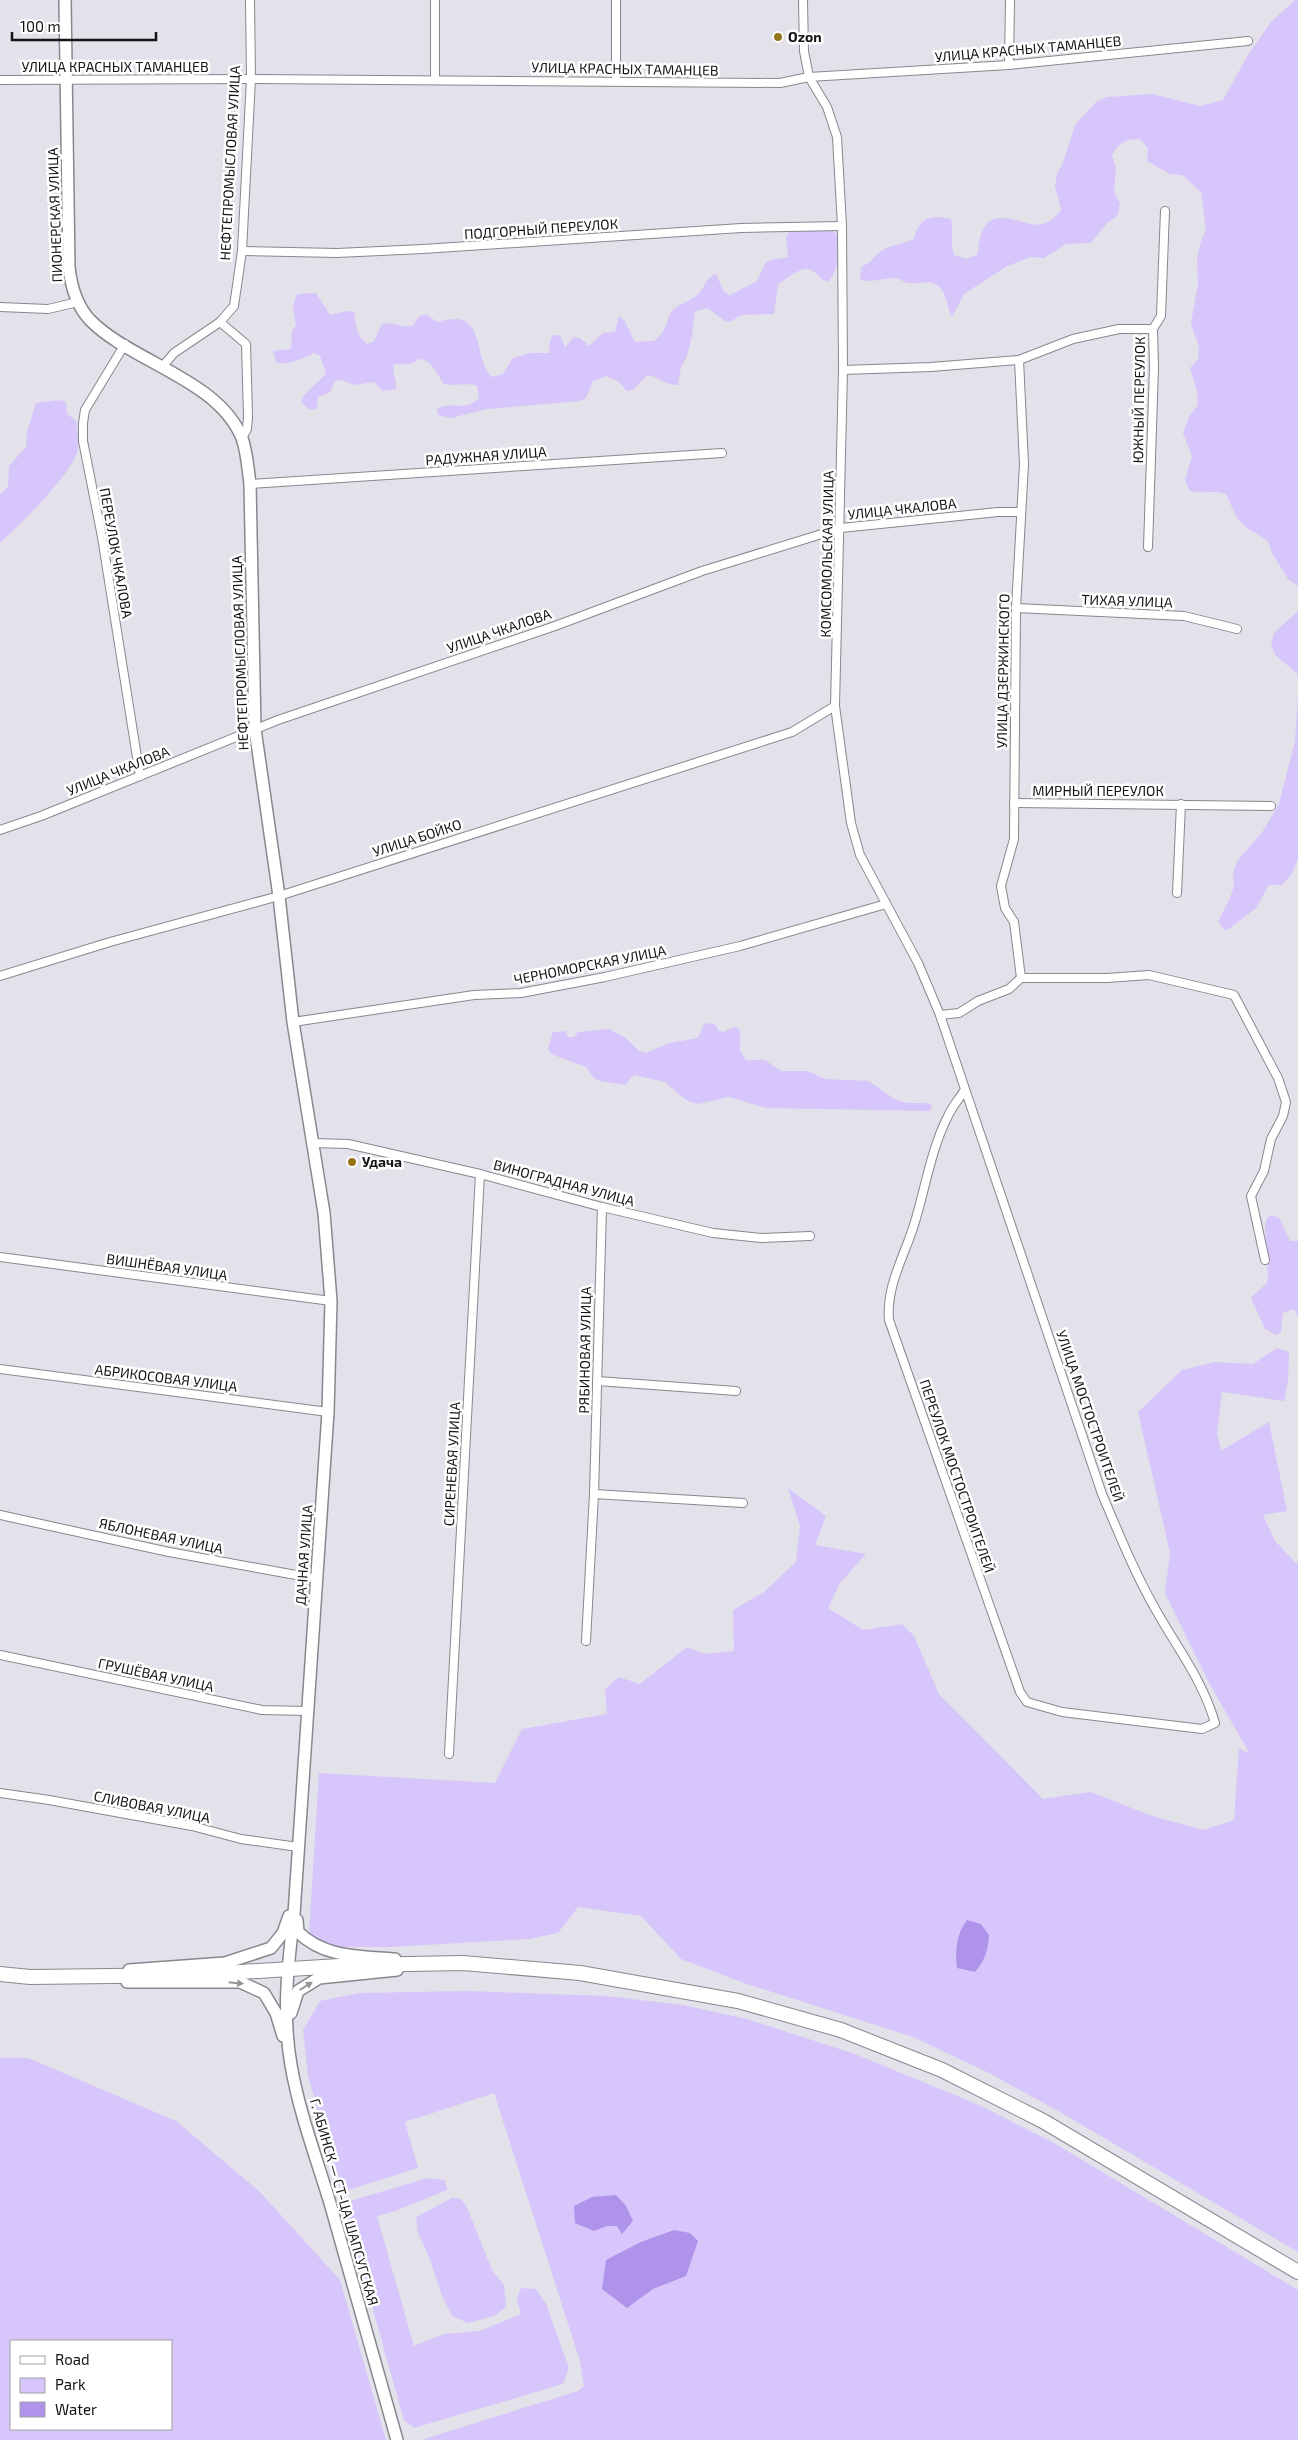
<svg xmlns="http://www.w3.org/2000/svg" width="1298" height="2440" font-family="'Exo 2',sans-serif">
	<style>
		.green { fill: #d6c6fc; fill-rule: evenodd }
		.water { fill: #af92ea }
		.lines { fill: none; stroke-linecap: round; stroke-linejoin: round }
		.minor-casing { stroke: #89878e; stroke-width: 10 }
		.secondary-casing { stroke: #89878e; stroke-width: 14 }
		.trunk-casing { stroke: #89878e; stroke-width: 16 }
		.minor { stroke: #fff; stroke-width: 8 }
		.secondary { stroke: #fff; stroke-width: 11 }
		.trunk { stroke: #fff; stroke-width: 14 }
		.oneway { fill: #959596 }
		.poi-dot { fill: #94761d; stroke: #fff; stroke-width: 2 }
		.labels { text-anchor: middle; stroke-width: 5; stroke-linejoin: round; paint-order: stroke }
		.poi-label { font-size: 14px; font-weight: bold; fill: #141316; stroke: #fff; text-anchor: start }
		.street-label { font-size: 14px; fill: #141316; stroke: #fff }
	</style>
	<rect width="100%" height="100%" fill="#e3e1e9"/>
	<g class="green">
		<path d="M 1295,0 L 1298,0 L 1298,586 L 1288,579 L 1272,553 L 1268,541 L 1247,528 L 1237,518 L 1226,494 C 1214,490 1203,494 1190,491 L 1185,480 L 1192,456 L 1183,433 L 1190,415 L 1198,405 L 1197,392 L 1190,368 L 1198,359 L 1199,347 L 1191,323 L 1198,284 L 1197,259 L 1201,241 L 1206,230 L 1201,192 L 1182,175 L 1170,174 L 1147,161 L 1148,148 L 1140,139 C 1125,139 1118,143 1112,156 L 1116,168 L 1114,192 L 1120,204 L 1117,216 L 1107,223 L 1091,243 L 1066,244 L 1044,258 L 1031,257 L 1007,266 L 964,294 L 952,317 C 948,309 947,299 943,292 C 934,276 921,285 908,283 C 903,282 899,278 894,278 C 880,278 874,283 860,280 L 861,267 C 874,261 871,259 880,252 C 887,245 904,244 914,239 C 919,217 931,214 951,219 C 954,232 950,242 954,255 L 966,259 L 977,255 C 979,247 979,239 982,232 C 993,203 1026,229 1043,224 C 1051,222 1056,216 1061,210 L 1055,186 L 1057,174 L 1063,163 L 1075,125 L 1096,102 L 1107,97 L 1152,94 L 1200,106 L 1223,100 L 1248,55 L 1271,22 Z"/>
		<path d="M 831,230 L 836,233 C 840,247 839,272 828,282 C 821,280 818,274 811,270 C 802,265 786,279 778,284 L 774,314 L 741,315 L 730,322 L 723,320 L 708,308 L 695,311 L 692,336 L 687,356 L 681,367 L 678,385 C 666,386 659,376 647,375 L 633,390 L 627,391 L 618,381 L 606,376 L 593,381 L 586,398 L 579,401 L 487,409 L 451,418 L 438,415 L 437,409 C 452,400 464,413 479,398 L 477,386 C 466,382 455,387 444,384 C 437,375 432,359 419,359 C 411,366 404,364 394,364 C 392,373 397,380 396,389 L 383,391 L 374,382 L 354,385 L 342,380 L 335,381 L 330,392 L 318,397 L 317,409 C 309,410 305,408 301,401 L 304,395 L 326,374 L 320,356 L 314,353 C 302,359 291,365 276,363 L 273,351 L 291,349 L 292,331 L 296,325 L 293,306 L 297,294 L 316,293 L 330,315 L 348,311 L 354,312 C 356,324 356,338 368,344 L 374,341 L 382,324 C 391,321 408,330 413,325 C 416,322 417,318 421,315 L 427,315 L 437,322 C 489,306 471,357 492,377 L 503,374 L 513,358 L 530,353 L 549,353 L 550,340 L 554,335 L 560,335 L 565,347 L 574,337 L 580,338 L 589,346 L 603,333 L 615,332 L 619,316 L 624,320 L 635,342 L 654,341 C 669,330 664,322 672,311 C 679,303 690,302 698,294 C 706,286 705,278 716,274 L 724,292 L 730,295 L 757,281 L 765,264 L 770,260 L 788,257 L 786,237 L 789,232 Z"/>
		<path d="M 60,400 L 66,402 L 67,414 L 76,421 C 77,429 79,439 78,448 C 75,472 19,525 0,543 L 0,494 L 8,487 L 9,466 L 26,447 L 27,432 L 36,403 Z"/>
		<polygon points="1298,611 1298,678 1297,673 1276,656 1271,645 1274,633"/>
		<polygon points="1298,697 1298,859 1291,875 1282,885 1269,885 1256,908 1226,931 1218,922 1230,898 1234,886 1233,873 1238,860 1263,831 1279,804 1295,741"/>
		<polygon points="708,1023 715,1024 718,1030 723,1032 735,1027 740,1030 740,1050 746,1060 765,1060 781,1071 808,1071 825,1079 869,1081 896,1100 908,1103 926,1103 932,1105 930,1111 766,1108 729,1097 698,1104 686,1100 665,1082 634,1075 625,1085 600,1081 594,1078 586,1067 551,1054 548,1049 553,1032 565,1031 568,1037 574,1037 578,1032 609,1029 626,1038 639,1051 646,1053 669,1043 698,1038 703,1026"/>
		<polygon points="1272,1215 1279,1218 1290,1241 1298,1241 1298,1316 1294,1309 1283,1313 1281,1332 1276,1335 1265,1329 1251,1298 1266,1284 1268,1278 1265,1224 1267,1218"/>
		<polygon points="1277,1348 1289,1352 1288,1381 1284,1401 1222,1392 1217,1432 1221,1451 1269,1422 1287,1511 1263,1515 1275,1541 1297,1564 1298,1562 1298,2252 1060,2112 989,2073 913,2037 744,1983 681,1959 641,1916 578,1907 558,1933 529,1939 391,1947 325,1947 309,1934 319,1773 495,1783 522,1729 607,1714 605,1689 619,1677 640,1684 687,1647 704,1654 734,1651 733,1610 764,1592 796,1562 800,1526 788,1488 826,1516 815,1545 866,1554 840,1583 828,1608 863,1630 902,1624 914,1636 939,1694 1043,1799 1091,1792 1152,1816 1203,1830 1234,1820 1239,1748 1250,1754 1209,1683 1165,1593 1170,1553 1138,1412 1182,1370 1215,1362 1253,1364"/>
		<polygon points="467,1991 606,1996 683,2005 747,2019 855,2054 979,2105 1054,2143 1298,2290 1298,2440 421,2440 578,2391 584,2386 580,2361 494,2093 405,2122 418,2168 345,2191 339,2185 308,2076 303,2030 320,2001 359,1993"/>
		<path d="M 0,2058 L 28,2058 L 176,2121 L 259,2191 L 340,2280 L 386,2440 L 0,2440 ZM 171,2341 L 171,2429 L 11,2429 L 11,2341 Z"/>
		<polygon points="428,2178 445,2180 447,2190 395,2211 377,2216 414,2346 444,2334 480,2331 521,2314 517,2299 521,2288 536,2289 546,2304 569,2368 563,2384 414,2428 404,2420 343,2203"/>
		<polygon points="452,2198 461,2199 466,2205 492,2270 504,2285 506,2307 494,2316 468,2323 452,2316 441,2293 429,2257 418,2233 416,2217"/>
	</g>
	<g class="water">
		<path d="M 967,1920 L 981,1924 L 989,1935 C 988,1951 985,1960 975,1972 L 957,1968 C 955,1951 956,1934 967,1920 Z"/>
		<polygon points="616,2195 626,2206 633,2221 622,2234 617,2226 607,2226 594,2231 575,2223 574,2206 592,2197"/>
		<polygon points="674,2230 690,2233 698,2241 686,2276 653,2289 627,2308 602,2289 606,2260 641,2242"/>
	</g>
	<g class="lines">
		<defs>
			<g id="minor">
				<polyline points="435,0 435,80"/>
				<path d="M 803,0 L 804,51 L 809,77 L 827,107 L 837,137 L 842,226 L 843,370 L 835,706 L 851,823 L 860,855 L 918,963 L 940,1015 L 1102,1494 C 1119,1534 1135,1574 1157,1612 C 1178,1649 1203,1681 1215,1723 L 1202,1729 L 1062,1712 L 1027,1702 L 1020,1692 L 889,1320 C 886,1286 904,1257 914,1225 C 925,1190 931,1149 948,1116 C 952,1107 959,1099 964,1091"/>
				<polyline points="1009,65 1010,0"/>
				<polyline points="0,80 251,79 780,83 809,77 1009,65 1248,41"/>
				<polyline points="616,81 616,0"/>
				<polyline points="242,251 337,253 423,249 741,228 842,226"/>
				<polyline points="0,307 48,309 78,302"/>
				<polyline points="1153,329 1161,316 1165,211"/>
				<polyline points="125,344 85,410 83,423 83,441 102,537 140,776"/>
				<polyline points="1019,360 1024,464 1016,608 1014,839 1001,886 1005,908 1014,922 1021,978"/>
				<polyline points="162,367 174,353 220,322"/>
				<polyline points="843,370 931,367 1019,360 1073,339 1119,329 1153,329"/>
				<polyline points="242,438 247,429 248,417 246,344 220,322 234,306 242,251 251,79 250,0"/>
				<polyline points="250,484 722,453"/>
				<polyline points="1148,547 1154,367 1153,329"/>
				<polyline points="1016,608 1184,616 1237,629"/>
				<polyline points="1014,803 1271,806"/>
				<polyline points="0,830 41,816 278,720 555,626 702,571 841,528 998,512 1019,512"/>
				<polyline points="1177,893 1181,804"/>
				<polyline points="0,976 110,942 279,896 792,732 835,706"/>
				<polyline points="940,1015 959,1013 978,1001 1009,989 1021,978 1107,978 1149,975 1234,995 1278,1078 1286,1102 1283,1116 1271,1139 1264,1171 1251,1196 1265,1260"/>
				<polyline points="293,1022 474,995 521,993 605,977 740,946 886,904"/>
				<polyline points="313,1143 348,1144 480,1174 602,1207 713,1233 761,1238 810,1236"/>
				<polyline points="0,1257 331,1301"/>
				<polyline points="0,1369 328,1412"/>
				<polyline points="597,1381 736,1391"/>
				<polyline points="594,1494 743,1503"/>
				<polyline points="0,1515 169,1552 318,1579"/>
				<polyline points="586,1641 594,1494 602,1207"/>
				<polyline points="0,1655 262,1710 307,1711"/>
				<polyline points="449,1754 480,1174"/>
				<polyline points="0,1793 49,1800 192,1826 241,1839 298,1847"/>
			</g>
			<g id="secondary">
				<path d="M 65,0 L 69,267 C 71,286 76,305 90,320 C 131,362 218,379 242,438 C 247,452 248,469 250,484 L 255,729 L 279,896 L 293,1022 L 324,1213 L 331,1301 L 328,1412 L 294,1914 C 288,1964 282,2015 291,2065 C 299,2112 316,2157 330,2203 C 353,2282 375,2361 397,2440"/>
				<path d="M 297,1920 L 298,1932 C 324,1958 360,1956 395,1959"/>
				<polyline points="129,1970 225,1963 271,1948 283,1933 289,1916"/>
				<polyline points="127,1982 240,1982 264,1993 276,2013 283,2036"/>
				<polyline points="291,2013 298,1991 319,1978 397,1970"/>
			</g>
			<polyline id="trunk" points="0,1974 30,1977 192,1975 355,1965 463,1963 580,1973 738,2001 841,2030 942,2070 1043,2121 1298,2272"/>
		</defs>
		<use href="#minor" class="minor-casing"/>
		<use href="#secondary" class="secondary-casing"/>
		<use href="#trunk" class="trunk-casing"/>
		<use href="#minor" class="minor"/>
		<use href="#secondary" class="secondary"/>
		<use href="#trunk" class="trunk"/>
	</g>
	<defs><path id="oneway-solid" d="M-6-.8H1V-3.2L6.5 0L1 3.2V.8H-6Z" transform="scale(1.25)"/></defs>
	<g class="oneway">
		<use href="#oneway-solid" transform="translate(236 1983) rotate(6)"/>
		<use href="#oneway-solid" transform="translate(306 1986) rotate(-32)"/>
	</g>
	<g class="poi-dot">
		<circle cx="778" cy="37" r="5"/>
		<circle cx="352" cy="1162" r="5"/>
	</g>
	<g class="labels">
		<g class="poi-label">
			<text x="788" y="42">Ozon</text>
			<text x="362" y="1167">Удача</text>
		</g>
		<g class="street-label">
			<text transform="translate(1028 49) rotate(-5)" y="5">УЛИЦА КРАСНЫХ ТАМАНЦЕВ</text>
			<text x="115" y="72">УЛИЦА КРАСНЫХ ТАМАНЦЕВ</text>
			<text transform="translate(625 69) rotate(1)" y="5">УЛИЦА КРАСНЫХ ТАМАНЦЕВ</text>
			<text transform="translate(230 163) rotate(-87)" y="5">НЕФТЕПРОМЫСЛОВАЯ УЛИЦА</text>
			<text transform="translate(55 215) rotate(-92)" y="5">ПИОНЕРСКАЯ УЛИЦА</text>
			<text transform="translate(541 229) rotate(-4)" y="5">ПОДГОРНЫЙ ПЕРЕУЛОК</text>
			<text transform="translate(1139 400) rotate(-89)" y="5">ЮЖНЫЙ ПЕРЕУЛОК</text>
			<text transform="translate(486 456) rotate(-4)" y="5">РАДУЖНАЯ УЛИЦА</text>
			<text transform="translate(902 509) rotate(-6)" y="5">УЛИЦА ЧКАЛОВА</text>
			<text transform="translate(116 553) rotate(80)" y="5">ПЕРЕУЛОК ЧКАЛОВА</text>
			<text transform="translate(827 554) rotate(-89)" y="5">КОМСОМОЛЬСКАЯ УЛИЦА</text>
			<text transform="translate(1127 601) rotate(2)" y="5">ТИХАЯ УЛИЦА</text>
			<text transform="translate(499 631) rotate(-19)" y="5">УЛИЦА ЧКАЛОВА</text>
			<text transform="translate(240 653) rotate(-92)" y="5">НЕФТЕПРОМЫСЛОВАЯ УЛИЦА</text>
			<text transform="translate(1003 671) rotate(-89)" y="5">УЛИЦА ДЗЕРЖИНСКОГО</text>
			<text transform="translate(118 771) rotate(-22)" y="5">УЛИЦА ЧКАЛОВА</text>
			<text x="1098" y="796">МИРНЫЙ ПЕРЕУЛОК</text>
			<text transform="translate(417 838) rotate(-18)" y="5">УЛИЦА БОЙКО</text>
			<text transform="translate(590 965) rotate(-11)" y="5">ЧЕРНОМОРСКАЯ УЛИЦА</text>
			<text transform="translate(564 1183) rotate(15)" y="5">ВИНОГРАДНАЯ УЛИЦА</text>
			<text transform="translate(167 1267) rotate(8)" y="5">ВИШНЁВАЯ УЛИЦА</text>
			<text transform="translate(585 1350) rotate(-89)" y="5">РЯБИНОВАЯ УЛИЦА</text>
			<text transform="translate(166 1378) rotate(7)" y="5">АБРИКОСОВАЯ УЛИЦА</text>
			<text transform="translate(1090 1416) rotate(71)" y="5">УЛИЦА МОСТОСТРОИТЕЛЕЙ</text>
			<text transform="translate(452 1464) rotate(-87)" y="5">СИРЕНЕВАЯ УЛИЦА</text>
			<text transform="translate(957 1476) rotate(71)" y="5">ПЕРЕУЛОК МОСТОСТРОИТЕЛЕЙ</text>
			<text transform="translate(161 1536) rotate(12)" y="5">ЯБЛОНЕВАЯ УЛИЦА</text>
			<text transform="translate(304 1555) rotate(-86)" y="5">ДАЧНАЯ УЛИЦА</text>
			<text transform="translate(156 1675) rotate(12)" y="5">ГРУШЁВАЯ УЛИЦА</text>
			<text transform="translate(152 1807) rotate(11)" y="5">СЛИВОВАЯ УЛИЦА</text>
			<text transform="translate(344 2202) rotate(74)" y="5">Г. АБИНСК — СТ-ЦА ШАПСУГСКАЯ</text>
		</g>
	</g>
	<rect x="10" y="2340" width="162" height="90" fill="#ffffff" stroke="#a1a1a2"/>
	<rect x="20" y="2356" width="25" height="8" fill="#ffffff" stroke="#a1a1a2"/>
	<text x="55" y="2365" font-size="15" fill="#141316">Road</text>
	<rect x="20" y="2378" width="25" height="15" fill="#d6c6fc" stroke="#a1a1a2"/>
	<text x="55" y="2390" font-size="15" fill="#141316">Park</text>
	<rect x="20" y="2402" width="25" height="15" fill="#af92ea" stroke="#a1a1a2"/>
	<text x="55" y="2415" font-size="15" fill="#141316">Water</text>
	<path d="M12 32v8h144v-8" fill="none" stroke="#141316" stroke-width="2.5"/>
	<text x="20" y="32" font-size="15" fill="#141316" stroke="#ffffff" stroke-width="4" paint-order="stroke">100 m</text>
</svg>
